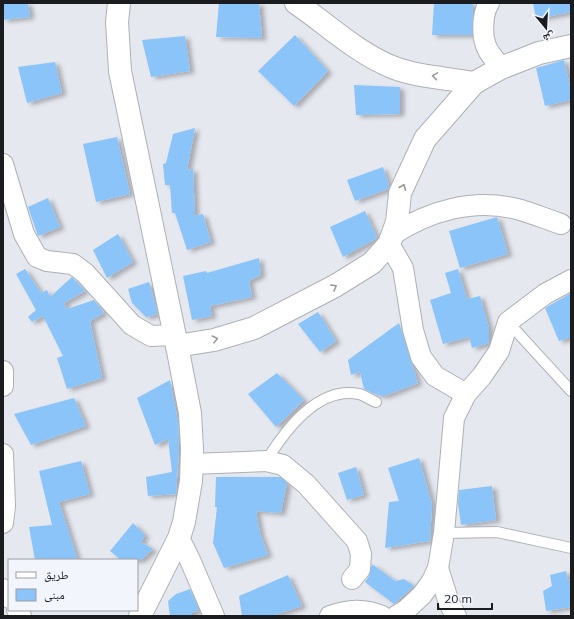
<svg xmlns="http://www.w3.org/2000/svg" width="574" height="619" font-family="Mulish,'Noto Naskh Arabic',sans-serif">
	<style>
		.building { fill: #8ac4f8; filter: url(#shadow) }
		.lines { fill: none; stroke-linecap: round; stroke-linejoin: round }
		.service-casing { stroke: #aeb0b8; stroke-width: 12 }
		.minor-casing { stroke: #aeb0b8; stroke-width: 22 }
		.tertiary-casing { stroke: #aeb0b8; stroke-width: 24 }
		.secondary-casing { stroke: #aeb0b8; stroke-width: 24 }
		.service { stroke: #fff; stroke-width: 10 }
		.minor { stroke: #fff; stroke-width: 20 }
		.tertiary { stroke: #fff; stroke-width: 22 }
		.secondary { stroke: #fff; stroke-width: 22 }
		.oneway { stroke: #98999a }
	</style>
	<defs>
		<filter id="shadow"><feDropShadow dx="4.5" dy="2.5" stdDeviation="2" flood-color="#0004"/></filter>
	</defs>
	<rect width="100%" height="100%" fill="#e6e8f0"/>
	<g class="building">
		<polygon points="3,3 28,3 30,17 3,20"/>
		<polygon points="219,3 259,3 262,38 216,37"/>
		<polygon points="434,3 473,3 472,35 432,35"/>
		<polygon points="533,3 571,3 571,12 536,19"/>
		<polygon points="295,35 328,71 294,106 258,71"/>
		<polygon points="185,36 190,71 151,77 142,40"/>
		<polygon points="564,60 571,91 571,100 545,106 536,68"/>
		<polygon points="55,62 62,93 27,103 18,67"/>
		<polygon points="354,85 400,87 400,114 356,115"/>
		<polygon points="195,128 187,170 193,169 195,216 203,214 211,242 187,250 175,213 172,213 170,185 165,185 163,164 166,163 173,134"/>
		<polygon points="117,137 130,194 96,202 83,144"/>
		<polygon points="383,167 389,186 388,189 355,201 347,180"/>
		<polygon points="48,198 60,227 38,236 28,207"/>
		<polygon points="365,211 377,238 343,257 330,227"/>
		<polygon points="497,217 508,254 460,268 449,231"/>
		<polygon points="118,234 133,262 107,278 93,250"/>
		<polygon points="259,258 261,275 249,281 252,297 210,306 212,316 192,320 183,276 206,271 207,273"/>
		<polygon points="25,269 41,293 47,290 50,297 72,277 85,291 64,303 67,309 94,300 104,313 90,321 102,378 67,389 57,358 63,356 43,316 32,322 28,317 36,310 16,274"/>
		<polygon points="458,269 467,299 480,296 489,328 489,343 472,348 469,337 443,344 430,300 451,293 445,273"/>
		<polygon points="149,282 158,314 146,317 132,303 128,289"/>
		<polygon points="571,293 571,337 559,341 545,308"/>
		<polygon points="318,312 336,341 320,352 298,324"/>
		<polygon points="399,323 418,383 387,395 382,396 372,393 364,389 360,372 351,375 348,360"/>
		<polygon points="277,373 304,400 276,427 248,394"/>
		<polygon points="170,380 178,422 179,449 176,494 148,496 146,477 172,472 168,439 155,445 137,398"/>
		<polygon points="74,398 86,426 31,445 14,414"/>
		<polygon points="419,458 432,504 430,541 385,548 389,502 399,501 388,468"/>
		<polygon points="81,461 90,494 59,502 77,558 65,560 35,560 29,527 52,525 39,471"/>
		<polygon points="356,467 364,495 347,500 338,473"/>
		<polygon points="216,477 280,477 287,483 281,513 256,511 260,533 268,555 224,568 213,543 217,507 215,507"/>
		<polygon points="492,486 496,520 461,525 458,503 459,490"/>
		<polygon points="133,523 145,535 141,542 153,549 141,560 121,560 110,551"/>
		<polygon points="372,564 395,581 404,579 414,586 394,604 365,582 369,576"/>
		<polygon points="566,571 571,591 571,607 546,611 543,591 552,586 550,575"/>
		<polygon points="288,575 302,606 272,616 242,616 239,596"/>
		<polygon points="190,589 199,610 192,613 192,616 170,616 168,601 176,594"/>
	</g>
	<g class="lines">
		<defs>
			<g id="service">
				<polyline points="508,322 571,391"/>
				<path d="M 266,461 C 285,431 317,386 359,394 C 364,395 370,400 376,402"/>
				<polyline points="444,533 497,532 571,548"/>
			</g>
			<g id="minor">
				<path d="M 489,3 C 482,14 481,38 488,50 C 491,56 497,62 501,68"/>
				<polyline points="3,164 24,234 37,257 47,261 73,264 85,273 132,325 151,336 174,335"/>
				<path d="M 392,235 C 429,211 473,198 517,209 C 532,213 546,219 561,224"/>
				<polyline points="389,244 403,268 413,330 421,357 435,376 466,394"/>
				<polyline points="3,371 3,386"/>
				<polyline points="3,454 5,506 3,523"/>
				<polyline points="192,464 266,461 283,465 306,484 357,541 361,554 360,569 352,579"/>
				<polyline points="179,538 190,560 214,616"/>
				<polyline points="438,568 449,603 456,616"/>
				<polyline points="3,589 9,598"/>
				<polyline points="17,610 21,616"/>
				<path d="M 330,616 C 349,610 363,608 382,616"/>
				<polyline points="396,616 406,610 422,595 432,581 438,568 444,533 454,418 466,394 482,376 499,351 508,322 545,294 571,280"/>
			</g>
			<g id="tertiary">
				<path d="M 296,3 C 327,24 357,53 392,67 C 417,77 447,78 474,83"/>
				<polyline points="177,346 214,340 254,328 335,286 372,263 389,244 397,222 400,193 425,139 474,83 501,68 539,53 571,46"/>
			</g>
			<polyline id="secondary" points="119,3 117,22 120,71 177,346 190,413 192,449 191,481 184,522 179,538 140,616"/>
		</defs>
		<use href="#service" class="service-casing"/>
		<use href="#minor" class="minor-casing"/>
		<use href="#tertiary" class="tertiary-casing"/>
		<use href="#secondary" class="secondary-casing"/>
		<use href="#service" class="service"/>
		<use href="#minor" class="minor"/>
		<use href="#tertiary" class="tertiary"/>
		<use href="#secondary" class="secondary"/>
	</g>
	<defs><path id="oneway-chevron" d="M-2-3.5L2.5 0L-2 3.5" fill="none" stroke-width="1.6" stroke-linecap="round" stroke-linejoin="round"/></defs>
	<g class="oneway">
		<use href="#oneway-chevron" transform="translate(435 76) rotate(-171)"/>
		<use href="#oneway-chevron" transform="translate(403 187) rotate(-67)"/>
		<use href="#oneway-chevron" transform="translate(334 287) rotate(-30)"/>
		<use href="#oneway-chevron" transform="translate(215 339) rotate(-14)"/>
	</g>
	<rect width="574" height="619" fill="none" stroke="#1b1c1f" stroke-width="8"/>
	<rect x="8" y="559" width="130" height="52" fill="#f3f5fd" stroke="#9d9ea4"/>
	<rect x="16" y="572" width="20" height="6" fill="#ffffff" stroke="#9d9ea4"/>
	<text x="44" y="579" font-size="12" fill="#1b1c1f">طريق</text>
	<rect x="16" y="589" width="20" height="12" fill="#8ac4f8" stroke="#9d9ea4"/>
	<text x="44" y="599" font-size="12" fill="#1b1c1f">مبنى</text>
	<g transform="translate(546 28) rotate(162)" stroke="#f3f5fd" stroke-width="3" paint-order="stroke">
	<path d="M0-3L7 15L0 10L-7 15Z" fill="#1b1c1f"/>
	<text y="-6" font-size="11" font-weight="bold" text-anchor="middle" fill="#1b1c1f">ش</text>
	</g>
	<path d="M438 603v6h54v-6" fill="none" stroke="#1b1c1f" stroke-width="2"/>
	<text x="444" y="603" font-size="12" fill="#1b1c1f" stroke="#f3f5fd" stroke-width="3" paint-order="stroke">20 m</text>
</svg>
